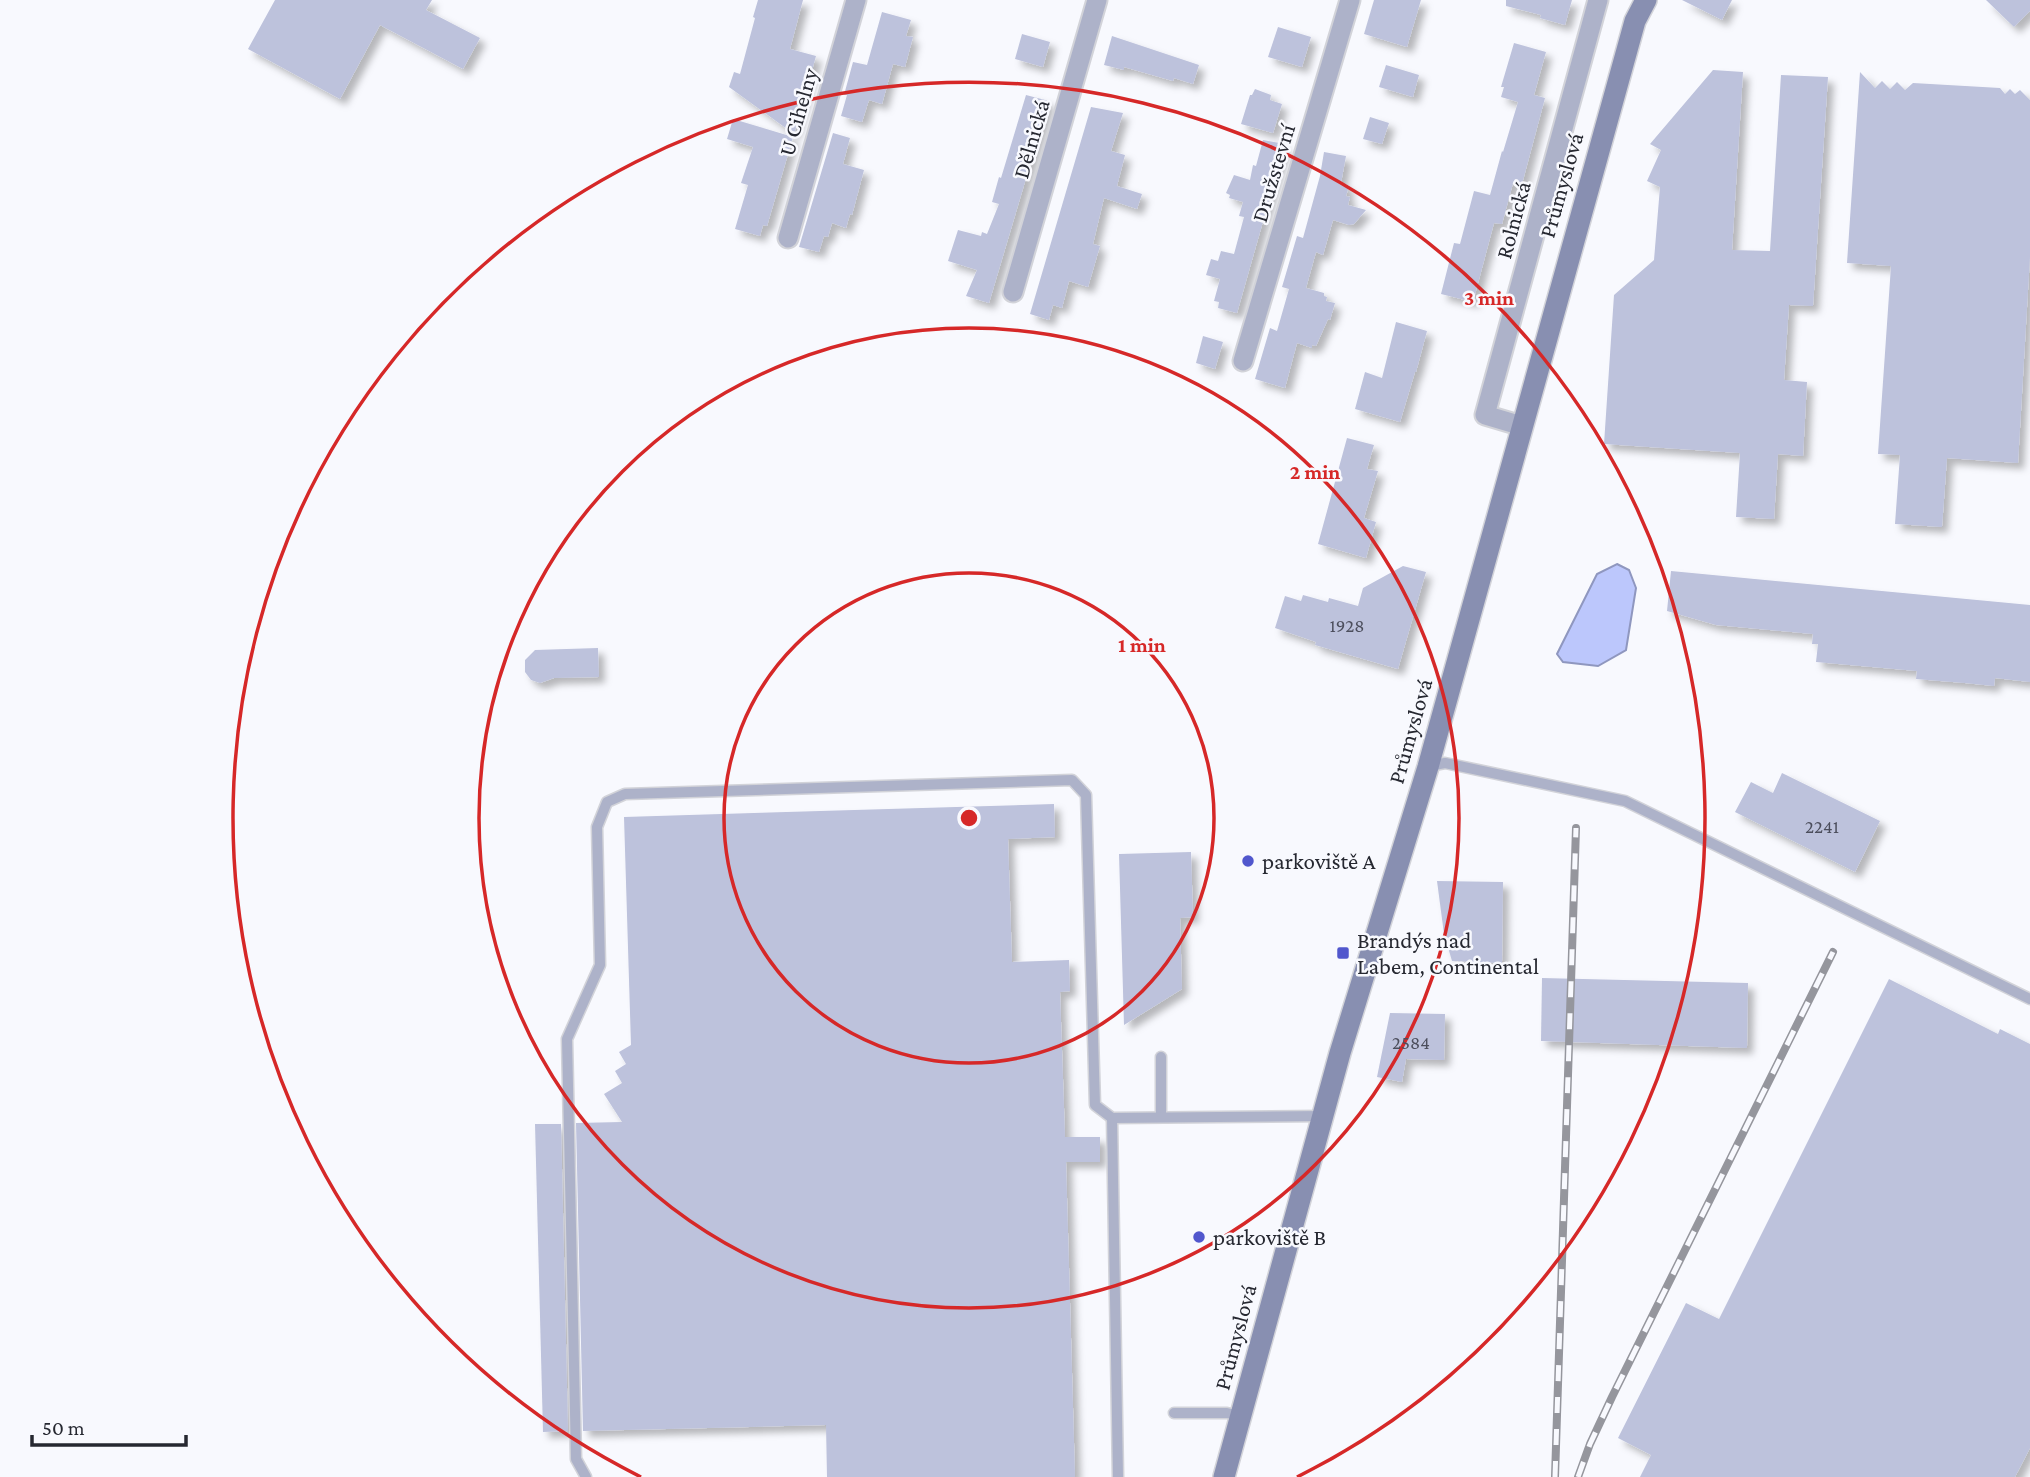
<svg xmlns="http://www.w3.org/2000/svg" width="2030" height="1477" font-family="'Crimson Pro',serif">
	<style>
		.water { fill: #bcc7fc; stroke: #8f97bf; stroke-width: 2 }
		.building { fill: #bdc2dc; filter: url(#shadow) }
		.lines { fill: none; stroke-linecap: round; stroke-linejoin: round }
		.lane-casing { stroke: #d2d3d9; stroke-width: 13 }
		.street-casing { stroke: #d2d3d9; stroke-width: 23 }
		.secondary-casing { stroke: #d2d3d9; stroke-width: 24 }
		.lane { stroke: #adb2c9; stroke-width: 10 }
		.street { stroke: #adb2c9; stroke-width: 19 }
		.secondary { stroke: #888fb1; stroke-width: 21 }
		.rail-casing { stroke: #95969d; stroke-width: 8 }
		.rail { stroke: #f8f9fe; stroke-width: 5; stroke-dasharray: 16; stroke-linecap: butt }
		.ring { fill: none; stroke: #d62828; stroke-width: 3.5 }
		.poi-dot { fill: #5157cd; stroke: #f8f9fe; stroke-width: 2.5 }
		.labels { text-anchor: middle; stroke-width: 5; stroke-linejoin: round; paint-order: stroke }
		.number-label { font-size: 19px; fill: #4c4e5c }
		.street-label { font-size: 23px; fill: #262831; stroke: #f8f9fe }
		.poi-label { font-size: 23px; fill: #262831; stroke: #f8f9fe; text-anchor: start }
		.centre { fill: #d62828; stroke: #f8f9fe; stroke-width: 3.5 }
		.ring-label { font-size: 21px; text-anchor: middle; font-weight: bold; fill: #d62828; stroke: #f8f9fe; stroke-width: 5; stroke-linejoin: round; paint-order: stroke }
	</style>
	<defs>
		<filter id="shadow"><feDropShadow dx="6" dy="6" stdDeviation="3.5" flood-color="#0004"/></filter>
	</defs>
	<rect width="100%" height="100%" fill="#f8f9fe"/>
	<polygon class="water" points="1617,564 1629,570 1636,588 1626,650 1598,666 1563,662 1557,654 1597,574"/>
	<g class="building">
		<polygon points="275,0 432,0 426,10 480,38 463,69 380,25 340,99 248,49"/>
		<polygon points="758,0 803,0 790,49 816,56 794,134 729,87 734,72 740,74 755,18 753,17"/>
		<polygon points="1374,0 1421,0 1407,47 1364,34"/>
		<polygon points="1506,0 1572,0 1565,25 1540,18 1541,15 1506,6"/>
		<polygon points="1682,0 1732,0 1722,20"/>
		<polygon points="1986,0 2030,0 2030,11 2014,27"/>
		<polygon points="882,12 911,20 906,36 913,37 905,67 893,64 882,104 869,100 862,122 841,116 847,95 844,95 853,62 867,65"/>
		<polygon points="1278,27 1311,37 1302,67 1268,57"/>
		<polygon points="1022,34 1050,42 1043,67 1015,59"/>
		<polygon points="1112,36 1199,65 1193,84 1174,78 1173,81 1124,67 1124,70 1104,65"/>
		<polygon points="1514,43 1546,52 1534,95 1545,98 1522,184 1513,183 1502,224 1494,223 1473,302 1441,294 1454,243 1460,244 1474,191 1490,195 1502,151 1503,152 1518,102 1501,97 1504,87 1501,87"/>
		<polygon points="1386,65 1419,75 1413,97 1379,87"/>
		<polygon points="1713,70 1743,72 1732,250 1770,251 1781,75 1828,77 1813,306 1789,305 1784,380 1807,382 1803,456 1778,454 1774,519 1736,517 1740,453 1604,444 1614,295 1654,260 1660,187 1647,181 1661,150 1650,144"/>
		<polygon points="1860,72 1875,88 1882,81 1890,89 1897,82 1905,90 1913,83 2000,88 2005,94 2010,89 2015,94 2020,90 2030,100 2030,256 2018,463 1947,458 1942,527 1895,524 1900,455 1878,454 1891,266 1847,263"/>
		<polygon points="1255,89 1271,95 1270,100 1282,104 1273,133 1241,124 1250,95 1252,95"/>
		<polygon points="1026,95 1049,101 989,303 966,296 977,270 948,261 958,230 981,236 982,232 987,234 999,204 992,202 999,177 1001,178"/>
		<polygon points="1091,107 1123,113 1111,151 1125,155 1117,186 1142,194 1137,209 1104,198 1093,244 1100,246 1088,287 1069,281 1062,308 1053,305 1049,320 1030,314"/>
		<polygon points="1370,117 1389,123 1382,144 1363,139"/>
		<polygon points="733,119 793,137 767,226 763,225 760,236 735,229 748,185 741,183 753,147 727,139"/>
		<polygon points="833,133 850,138 843,164 864,170 852,215 850,214 846,228 832,223 828,237 824,236 819,252 799,247"/>
		<polygon points="1263,140 1285,144 1237,313 1218,308 1219,302 1214,301 1220,279 1206,275 1211,259 1218,261 1221,251 1234,254 1244,217 1239,216 1243,202 1229,198 1230,195 1226,193 1234,175 1250,180 1253,165 1256,166"/>
		<polygon points="1324,152 1346,156 1341,183 1349,186 1346,196 1350,197 1348,205 1366,210 1354,224 1349,225 1333,220 1323,255 1316,252 1306,288 1324,293 1324,296 1327,297 1326,301 1335,303 1330,320 1328,319 1316,346 1312,345 1312,348 1297,343 1285,388 1255,379 1270,328 1277,331 1289,289 1282,287 1297,236 1303,238 1320,176"/>
		<polygon points="1396,322 1427,331 1416,372 1415,372 1400,422 1355,409 1365,372 1382,378"/>
		<polygon points="1203,336 1223,342 1215,369 1196,363"/>
		<polygon points="1347,438 1374,445 1367,469 1378,471 1364,518 1376,522 1366,558 1318,544"/>
		<polygon points="1403,566 1426,572 1398,669 1315,645 1316,642 1275,628 1285,596 1301,601 1303,595 1328,602 1329,598 1358,606 1363,588"/>
		<polygon points="1671,571 2030,605 2030,682 1995,678 1994,686 1965,683 1916,679 1917,671 1816,662 1818,644 1812,644 1813,634 1716,625 1667,611"/>
		<polygon points="598,648 599,677 554,678 540,683 531,680 525,672 525,660 535,650"/>
		<polygon points="1782,773 1880,821 1855,872 1735,812 1751,782 1773,793"/>
		<polygon points="1054,804 1055,837 1008,839 1012,962 1069,960 1070,991 1060,992 1065,1137 1100,1137 1100,1162 1066,1162 1075,1477 827,1477 826,1425 583,1431 576,1123 622,1122 604,1094 622,1083 615,1071 626,1064 619,1052 631,1045 624,817"/>
		<polygon points="1191,852 1193,917 1180,918 1182,989 1124,1025 1119,854"/>
		<polygon points="1437,881 1503,882 1502,963 1452,961 1444,934"/>
		<polygon points="1542,978 1748,983 1747,1048 1541,1041"/>
		<polygon points="1889,979 1998,1034 2000,1029 2030,1044 2030,1448 2015,1477 1640,1477 1651,1455 1618,1438 1686,1303 1719,1319"/>
		<polygon points="1390,1013 1445,1014 1444,1060 1406,1059 1402,1082 1377,1077"/>
		<polygon points="535,1124 561,1124 568,1431 543,1432"/>
	</g>
	<g class="lines">
		<defs>
			<g id="lane">
				<polyline points="1429,766 1445,763 1625,801 2030,999"/>
				<polyline points="1161,1117 1161,1057"/>
				<polyline points="1112,1118 1118,1477"/>
				<polyline points="1174,1413 1227,1413 1240,1416"/>
				<polyline points="586,1477 576,1459 567,1039 600,965 597,827 607,802 625,794 1072,780 1086,795 1095,1105 1112,1118 1323,1116"/>
			</g>
			<g id="street">
				<polyline points="788,238 856,0"/>
				<polyline points="1013,292 1097,0"/>
				<polyline points="1243,361 1350,0"/>
				<polyline points="1522,426 1485,415 1598,0"/>
			</g>
			<polyline id="secondary" points="1224,1477 1340,1053 1428,767 1627,50 1635,21 1646,0"/>
		</defs>
		<use href="#lane" class="lane-casing"/>
		<use href="#street" class="street-casing"/>
		<use href="#secondary" class="secondary-casing"/>
		<use href="#lane" class="lane"/>
		<use href="#street" class="street"/>
		<use href="#secondary" class="secondary"/>
		<defs>
			<g id="rail">
				<polyline points="1555,1477 1576,828"/>
				<polyline points="1578,1477 1590,1444 1612,1397 1833,952"/>
			</g>
		</defs>
		<use href="#rail" class="rail-casing"/>
		<use href="#rail" class="rail"/>
	</g>
	<g class="ring">
		<circle cx="969" cy="818" r="245"/>
		<circle cx="969" cy="818" r="490"/>
		<path d="M641 1477A736 736 0 1 1 1297 1477"/>
	</g>
	<g class="poi-dot">
		<circle cx="1248" cy="861" r="7"/>
		<rect x="1336" y="946" width="14" height="14" rx="3.5"/>
		<circle cx="1199" cy="1237" r="7"/>
	</g>
	<g class="labels">
		<g class="number-label">
			<text x="1347" y="632">1928</text>
			<text x="1822" y="833">2241</text>
			<text x="1411" y="1049">2584</text>
		</g>
		<g class="street-label">
			<text transform="translate(798 112) rotate(-74)" y="8">U Cihelny</text>
			<text transform="translate(1031 139) rotate(-74)" y="8">Dělnická</text>
			<text transform="translate(1273 173) rotate(-73)" y="8">Družstevní</text>
			<text transform="translate(1561 185) rotate(-74)" y="8">Průmyslová</text>
			<text transform="translate(1513 220) rotate(-75)" y="8">Rolnická</text>
			<text transform="translate(1410 731) rotate(-74)" y="8">Průmyslová</text>
			<text transform="translate(1235 1337) rotate(-75)" y="8">Průmyslová</text>
		</g>
		<g class="poi-label">
			<text x="1262" y="869">parkoviště A</text>
			<text x="1357" y="948">Brandýs nad<tspan x="1357" dy="26">Labem, Continental</tspan></text>
			<text x="1213" y="1245">parkoviště B</text>
		</g>
	</g>
	<circle cx="969" cy="818" r="10" class="centre"/>
	<g class="ring-label">
		<text x="1489" y="305">3 min</text>
		<text x="1315" y="479">2 min</text>
		<text x="1142" y="652">1 min</text>
	</g>
	<path d="M32 1435v10h154v-10" fill="none" stroke="#262831" stroke-width="3.5"/>
	<text x="42" y="1435" font-size="21" fill="#262831" stroke="#f8f9fe" stroke-width="5" paint-order="stroke">50 m</text>
</svg>
